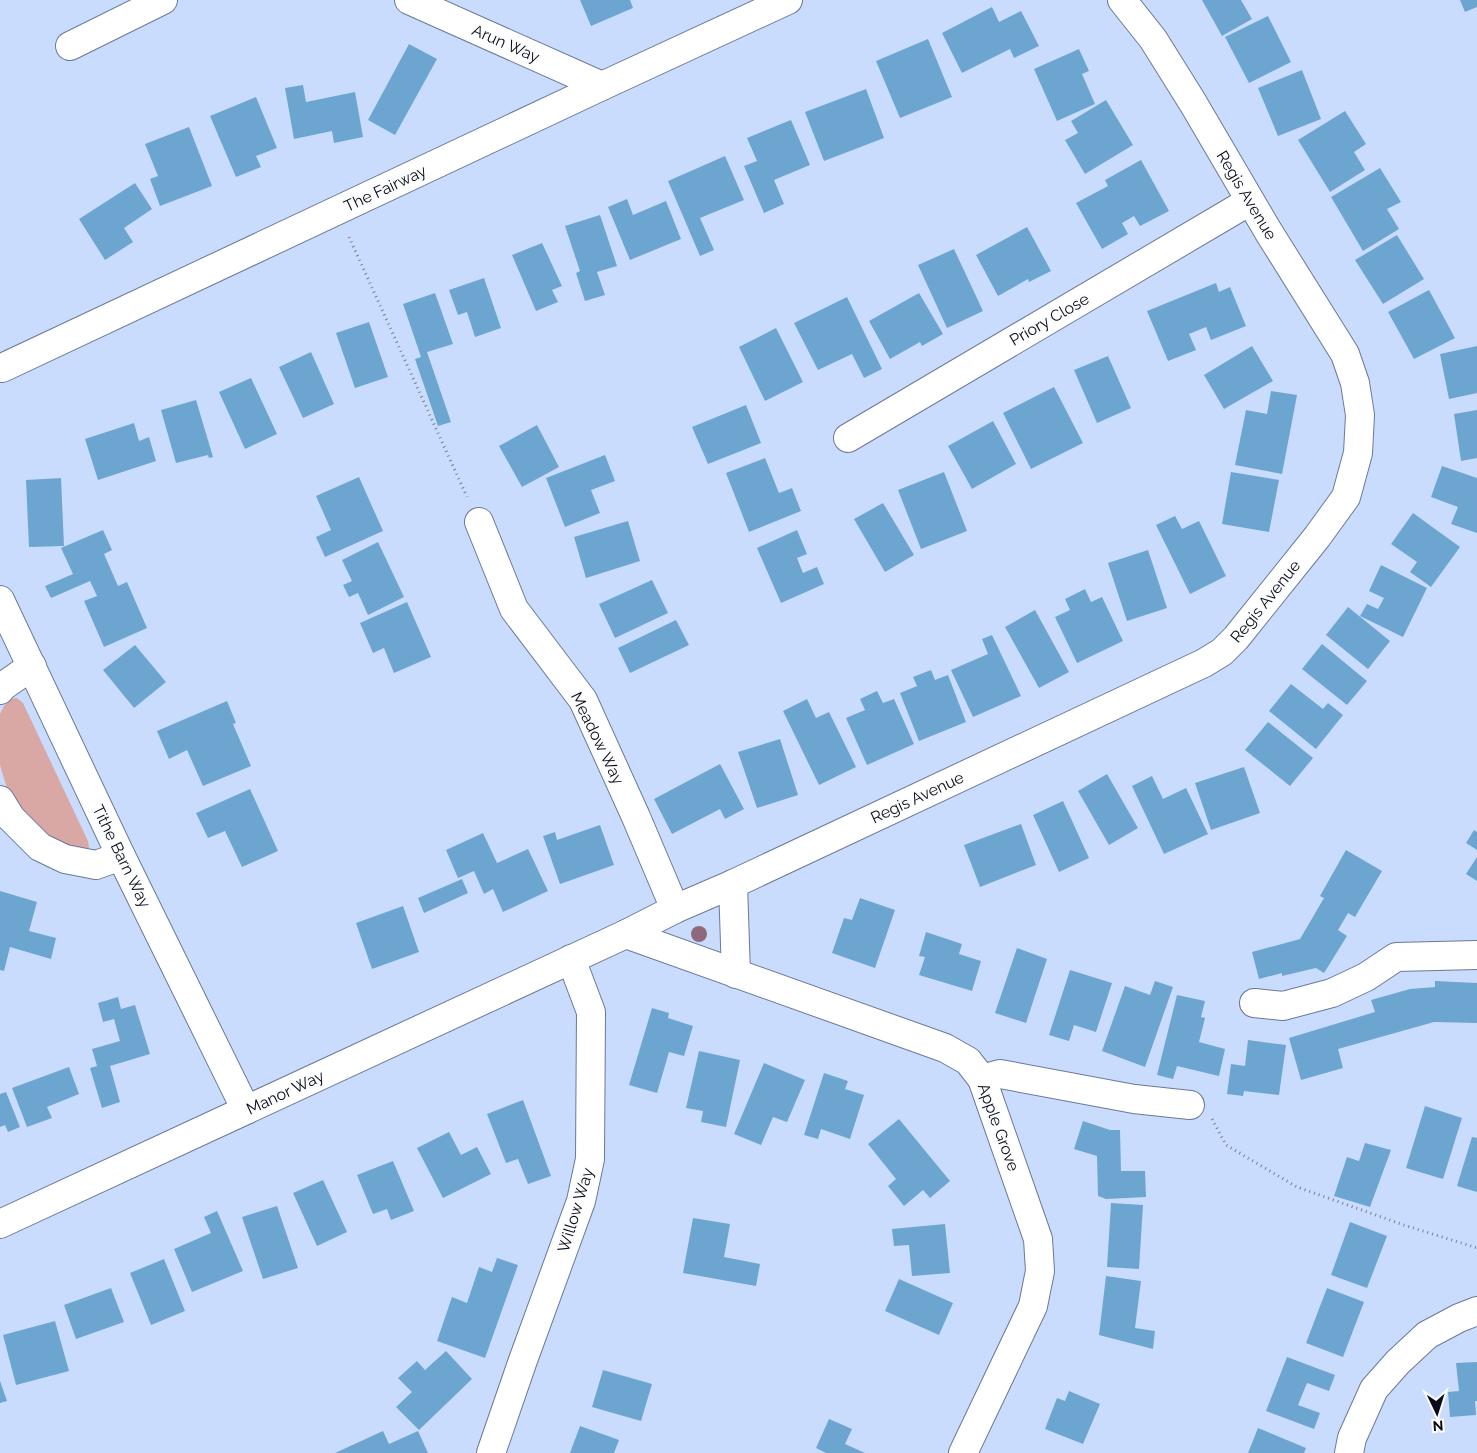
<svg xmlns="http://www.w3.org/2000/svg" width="1477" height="1453" font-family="Raleway,sans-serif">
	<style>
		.green { fill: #d9a8a4 }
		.building { fill: #6da5d1 }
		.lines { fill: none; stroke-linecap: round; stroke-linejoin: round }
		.street-casing { stroke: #6a7998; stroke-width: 30 }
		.path { stroke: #748098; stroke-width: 3; stroke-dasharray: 1 4; stroke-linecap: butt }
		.street { stroke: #fff; stroke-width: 28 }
		.tree { fill: #8f687c }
		.labels { text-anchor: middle; stroke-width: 4.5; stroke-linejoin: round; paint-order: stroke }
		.street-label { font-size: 16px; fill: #070c17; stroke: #fcfcfc }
	</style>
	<rect width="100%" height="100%" fill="#cadcfd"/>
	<polygon class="green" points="17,698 23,703 88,841 89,847 87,852 62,848 34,827 8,792 0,765 0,714 4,706 10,699"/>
	<g class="building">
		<polygon points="580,0 630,0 633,8 591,26"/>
		<polygon points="1202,0 1241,0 1252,19 1222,36"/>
		<polygon points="1460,0 1477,0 1477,7 1465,12"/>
		<polygon points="992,7 999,22 1021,11 1039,46 1014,58 1010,49 962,73 942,33"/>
		<polygon points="1268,16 1291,62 1249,83 1225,37"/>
		<polygon points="928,39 952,97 900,118 876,61"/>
		<polygon points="409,44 437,59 395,135 368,120"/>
		<polygon points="1079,49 1089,71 1082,74 1095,104 1057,121 1034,69"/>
		<polygon points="1302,70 1321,119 1278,136 1258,88"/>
		<polygon points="303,85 306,102 355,92 363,137 334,143 332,131 294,139 285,88"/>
		<polygon points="866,89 884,138 824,161 805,112"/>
		<polygon points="256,97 277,148 256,156 261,167 236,177 210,116"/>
		<polygon points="1106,100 1133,145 1085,174 1065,140 1078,133 1071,121"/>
		<polygon points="1345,111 1366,144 1354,152 1365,170 1330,192 1298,140"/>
		<polygon points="791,120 810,165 774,180 784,204 764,213 744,166 757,161 747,138"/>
		<polygon points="189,127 212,186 160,206 150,179 158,176 145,144"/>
		<polygon points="725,156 744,200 700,218 714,250 700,256 668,181"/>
		<polygon points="1141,160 1169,211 1140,226 1134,216 1122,223 1128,234 1102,249 1076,203 1108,186 1105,180"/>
		<polygon points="1380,168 1401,202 1387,209 1399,229 1363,251 1331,197"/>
		<polygon points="135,183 152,209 124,228 133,242 105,260 79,219"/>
		<polygon points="627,199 633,215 666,201 681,239 630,260 608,207"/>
		<polygon points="600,215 617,266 597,272 605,295 585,301 576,273 580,271 565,226"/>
		<polygon points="1027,227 1051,271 1029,282 1028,279 998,296 976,255"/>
		<polygon points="1397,235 1424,279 1383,304 1355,260"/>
		<polygon points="542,243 562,286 552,290 558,302 536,311 512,255"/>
		<polygon points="954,249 983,311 947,328 918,265"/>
		<polygon points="484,278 501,328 475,337 467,312 458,315 449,290"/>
		<polygon points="1216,283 1219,292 1230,287 1246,326 1211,340 1206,327 1189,334 1196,350 1168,361 1147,311"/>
		<polygon points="1429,290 1455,338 1414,359 1388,312"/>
		<polygon points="435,293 453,344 427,352 451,422 438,426 415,359 421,357 403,304"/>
		<polygon points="919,293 943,334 922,346 920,342 890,359 869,321"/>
		<polygon points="847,297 882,369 864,378 852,354 818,370 794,323"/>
		<polygon points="369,322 388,377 355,388 336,333"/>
		<polygon points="776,328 803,382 765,401 739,347"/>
		<polygon points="1252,346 1273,381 1224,409 1204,375"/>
		<polygon points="1477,346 1477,393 1449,399 1440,354"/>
		<polygon points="311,352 334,404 303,418 279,367"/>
		<polygon points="1108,356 1131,408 1097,423 1074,370"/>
		<polygon points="251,378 277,434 245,449 219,392"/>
		<polygon points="1054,387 1083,443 1031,469 1003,413"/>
		<polygon points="1271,391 1297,395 1282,474 1235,465 1246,410 1267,414"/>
		<polygon points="196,400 213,457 209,458 208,455 176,463 161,410"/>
		<polygon points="746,405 761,443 708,464 692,427"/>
		<polygon points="1477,410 1477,458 1461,461 1454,414"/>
		<polygon points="993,421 1016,464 972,489 948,446"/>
		<polygon points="134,423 139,441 149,437 156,461 98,480 85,439"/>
		<polygon points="537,425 559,467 522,487 499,446"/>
		<polygon points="605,455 615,481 591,490 600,513 565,527 546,478"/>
		<polygon points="765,458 779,493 792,488 801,511 749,532 726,473"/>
		<polygon points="1442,466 1477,478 1477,533 1451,524 1458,507 1431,497"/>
		<polygon points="944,472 967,531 921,549 898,490"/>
		<polygon points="1231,472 1279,480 1269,532 1222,524"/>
		<polygon points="359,477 383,531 325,557 316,537 331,530 316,496"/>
		<polygon points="61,478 64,546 29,547 26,480"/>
		<polygon points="883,503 914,555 885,572 854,519"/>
		<polygon points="1413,513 1460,547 1431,587 1410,572 1417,562 1391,544"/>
		<polygon points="1175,516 1182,529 1199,521 1226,576 1190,594 1156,525"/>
		<polygon points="628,521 640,561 586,578 574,537"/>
		<polygon points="103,530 112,550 104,554 118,586 127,582 147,628 104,647 84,601 97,596 90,581 51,598 45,586 73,574 61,548"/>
		<polygon points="797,530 807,554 797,558 803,573 817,567 824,584 781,603 757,548"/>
		<polygon points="378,542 404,597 368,615 358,593 349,597 343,585 352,581 342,560"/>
		<polygon points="1148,550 1167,608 1127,621 1108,563"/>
		<polygon points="1381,565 1427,588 1403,637 1360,616 1367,604 1378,609 1384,598 1369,591"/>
		<polygon points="652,580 668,613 615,638 599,604"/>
		<polygon points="1085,589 1091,602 1102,597 1123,641 1077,663 1055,617 1070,610 1065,599"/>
		<polygon points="407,602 431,657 394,673 384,648 373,653 360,623"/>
		<polygon points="1348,607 1390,641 1368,669 1326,635"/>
		<polygon points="1035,610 1069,672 1039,688 1005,627"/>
		<polygon points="676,620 689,645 630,673 618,648"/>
		<polygon points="992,635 1021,696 973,717 951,670 988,654 982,639"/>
		<polygon points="1322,644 1367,681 1347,705 1302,669"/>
		<polygon points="135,645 166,682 134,708 103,670"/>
		<polygon points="931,670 935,680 948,675 966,722 919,741 900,693 917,686 913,677"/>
		<polygon points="1291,684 1323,709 1328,703 1343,715 1316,749 1269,711"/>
		<polygon points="877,691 883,703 894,699 914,744 867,765 846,718 865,710 860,699"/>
		<polygon points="807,699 816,718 829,712 856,767 819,785 783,711"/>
		<polygon points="227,701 236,723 233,724 251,766 203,786 187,750 169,759 157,731"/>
		<polygon points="1268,722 1313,758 1290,786 1245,750"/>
		<polygon points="780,739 798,795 757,808 738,752"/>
		<polygon points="720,764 744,809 725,819 720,809 672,834 654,799"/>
		<polygon points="1244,767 1260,813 1211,830 1195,783"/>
		<polygon points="1107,774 1138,828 1109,845 1078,791"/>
		<polygon points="1152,776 1163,799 1186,788 1208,834 1164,854 1132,786"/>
		<polygon points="250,789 278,851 242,867 225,831 208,838 196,813"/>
		<polygon points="1063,801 1089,858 1059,872 1033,815"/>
		<polygon points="1021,824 1036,865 980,887 964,845"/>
		<polygon points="600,825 614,865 560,884 543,836 555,832 557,840"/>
		<polygon points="1474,830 1477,832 1477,850 1466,843"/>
		<polygon points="483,833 497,863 528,849 548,891 503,912 493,889 484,894 474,871 458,878 446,850"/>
		<polygon points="1346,850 1382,871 1355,917 1348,913 1338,930 1347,936 1324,973 1316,968 1282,976 1282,973 1259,979 1252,952 1300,939 1324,898 1320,896"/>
		<polygon points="1477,857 1477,881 1466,874"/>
		<polygon points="462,879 468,893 424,913 418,898"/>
		<polygon points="0,891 37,902 29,931 56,938 51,959 10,947 4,971 0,970"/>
		<polygon points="860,898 895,910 875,968 832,953 844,918 852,920"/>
		<polygon points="403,906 419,952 372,969 356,923"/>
		<polygon points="926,932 962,944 959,954 981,961 972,991 919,975 925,957 919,956"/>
		<polygon points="1017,948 1047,959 1026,1023 995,1013"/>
		<polygon points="1070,970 1112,983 1096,1032 1074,1025 1069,1041 1049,1035"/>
		<polygon points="1155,981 1173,987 1145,1067 1102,1051 1125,986 1150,995"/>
		<polygon points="1435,981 1477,983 1477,1023 1434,1022 1338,1049 1343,1068 1301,1080 1289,1038 1375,1012 1371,1000 1410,989 1435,987"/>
		<polygon points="1177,995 1205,1001 1201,1017 1205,1018 1199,1042 1225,1049 1219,1076 1177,1066 1173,1079 1157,1075"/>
		<polygon points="118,997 121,1009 135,1005 150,1054 110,1066 120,1102 102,1108 90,1068 97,1066 92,1049 120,1041 114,1019 103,1022 98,1003"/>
		<polygon points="652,1008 669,1013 668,1018 693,1026 684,1056 669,1052 657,1093 629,1085"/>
		<polygon points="1248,1040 1286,1045 1279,1095 1244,1091 1243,1096 1227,1094 1231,1064 1245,1066"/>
		<polygon points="699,1051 740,1060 726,1127 701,1122 703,1111 686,1108"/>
		<polygon points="764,1063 805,1080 787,1122 773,1117 761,1145 734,1134"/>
		<polygon points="69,1067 79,1094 47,1107 52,1118 27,1127 12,1088"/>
		<polygon points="824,1073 848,1081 845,1089 864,1095 850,1139 821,1129 818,1139 804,1135"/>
		<polygon points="6,1092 20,1127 8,1132 5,1125 0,1127 0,1094"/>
		<polygon points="523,1100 551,1176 528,1184 518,1159 506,1163 487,1114"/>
		<polygon points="1425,1106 1462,1118 1443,1179 1406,1168"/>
		<polygon points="899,1119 950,1181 930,1198 923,1190 904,1206 888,1186 896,1179 868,1144"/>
		<polygon points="1083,1121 1110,1130 1120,1130 1121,1171 1145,1171 1146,1197 1106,1199 1098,1196 1097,1156 1074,1149"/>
		<polygon points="449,1132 461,1155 477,1147 491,1174 443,1198 417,1148"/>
		<polygon points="1472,1137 1477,1138 1477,1192 1457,1186"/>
		<polygon points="1365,1143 1391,1150 1370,1207 1334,1196 1347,1157 1359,1161"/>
		<polygon points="393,1161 414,1211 391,1220 387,1209 373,1214 357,1175"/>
		<polygon points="323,1180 347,1232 317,1246 293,1193"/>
		<polygon points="1111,1203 1143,1205 1139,1269 1107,1267"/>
		<polygon points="277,1206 298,1268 263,1279 242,1217"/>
		<polygon points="217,1211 243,1271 192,1292 174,1249 211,1233 204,1217"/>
		<polygon points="693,1218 730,1224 724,1257 760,1264 756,1286 683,1273"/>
		<polygon points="1350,1222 1387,1236 1367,1288 1331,1275"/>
		<polygon points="945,1224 950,1273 912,1276 909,1245 894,1246 892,1229"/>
		<polygon points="497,1258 518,1265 485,1358 437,1341 452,1297 467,1303 479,1267 492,1272"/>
		<polygon points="164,1259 185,1311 151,1325 130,1273"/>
		<polygon points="1106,1276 1141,1281 1135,1328 1155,1331 1153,1349 1099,1335"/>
		<polygon points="899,1279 953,1303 939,1335 885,1311"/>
		<polygon points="111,1288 124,1322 76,1339 64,1305"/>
		<polygon points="1327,1288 1364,1302 1343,1357 1306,1343"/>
		<polygon points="55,1321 69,1371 16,1385 3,1335"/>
		<polygon points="446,1351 472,1379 419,1430 396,1407 412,1392 398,1378 417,1361 425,1370"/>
		<polygon points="1287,1357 1335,1375 1329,1391 1307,1383 1298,1405 1320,1413 1314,1429 1266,1411"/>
		<polygon points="1477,1362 1477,1401 1475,1401 1476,1415 1450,1417 1448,1392 1459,1391 1456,1363"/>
		<polygon points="603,1370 652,1384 641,1421 592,1407"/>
		<polygon points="0,1381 7,1401 0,1403"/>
		<polygon points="1069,1391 1100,1404 1083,1444 1045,1429 1057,1398 1065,1401"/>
		<polygon points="829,1419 852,1429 845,1444 865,1453 826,1453 816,1448"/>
		<polygon points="580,1426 619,1440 614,1453 570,1453"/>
		<polygon points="1258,1428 1306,1448 1304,1453 1248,1453"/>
		<polygon points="383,1431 389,1444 418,1431 428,1453 335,1453"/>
	</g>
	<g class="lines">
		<defs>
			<g id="street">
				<polyline points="409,0 602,86"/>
				<polyline points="70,46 163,0"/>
				<polyline points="2,368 602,86 788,0"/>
				<polyline points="848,438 1250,201"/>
				<polyline points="479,522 514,609 583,700 636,817 675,909"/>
				<polyline points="0,600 121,856 246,1110"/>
				<polyline points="0,690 2,687 32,666"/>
				<polyline points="0,800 11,818 40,847 65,859 96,865 121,856"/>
				<polyline points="733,884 736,974"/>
				<polyline points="626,934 945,1048 968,1061 982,1079 1038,1239 1040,1271 1033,1306 963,1453"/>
				<polyline points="1254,1003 1283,1006 1332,993 1366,977 1396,957 1477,955"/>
				<polyline points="982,1079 1000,1074 1134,1099 1190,1105"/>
				<polyline points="0,1224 626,934 675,909 733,884 1204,663 1222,652 1236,638 1317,537 1346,497 1358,453 1360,415 1355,383 1345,354 1268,231 1193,103 1153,39 1122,0"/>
				<polyline points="491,1453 522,1363 581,1201 590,1159 591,1012 571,959"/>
				<polyline points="1349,1453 1352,1438 1374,1389 1398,1362 1427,1335 1459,1318 1477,1311"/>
			</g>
		</defs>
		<use href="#street" class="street-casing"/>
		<g class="path">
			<polyline points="349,237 467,497"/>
			<polyline points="1212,1119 1226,1145 1297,1187 1404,1225 1477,1248"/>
		</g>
		<use href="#street" class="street"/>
	</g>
	<circle class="tree" cx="699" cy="934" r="8"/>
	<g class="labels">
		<g class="street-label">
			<text transform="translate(506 43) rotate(24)" y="6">Arun Way</text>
			<text transform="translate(385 188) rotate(-25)" y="6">The Fairway</text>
			<text transform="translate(1247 195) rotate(59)" y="6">Regis Avenue</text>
			<text transform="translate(1049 319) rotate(-30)" y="6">Priory Close</text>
			<text transform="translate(1265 601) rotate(-51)" y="6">Regis Avenue</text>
			<text transform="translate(598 738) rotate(64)" y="6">Meadow Way</text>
			<text transform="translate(917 797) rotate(-25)" y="6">Regis Avenue</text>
			<text transform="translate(122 856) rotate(64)" y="6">Tithe Barn Way</text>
			<text transform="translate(285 1092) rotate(-25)" y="6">Manor Way</text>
			<text transform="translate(999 1127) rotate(70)" y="6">Apple Grove</text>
			<text transform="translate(575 1210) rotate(-73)" y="6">Willow Way</text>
		</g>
	</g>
	<g transform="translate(1437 1413) rotate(176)" stroke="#fcfcfc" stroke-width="4" paint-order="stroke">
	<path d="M0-4L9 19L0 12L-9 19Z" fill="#070c17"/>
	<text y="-8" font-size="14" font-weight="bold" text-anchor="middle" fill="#070c17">N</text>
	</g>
</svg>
